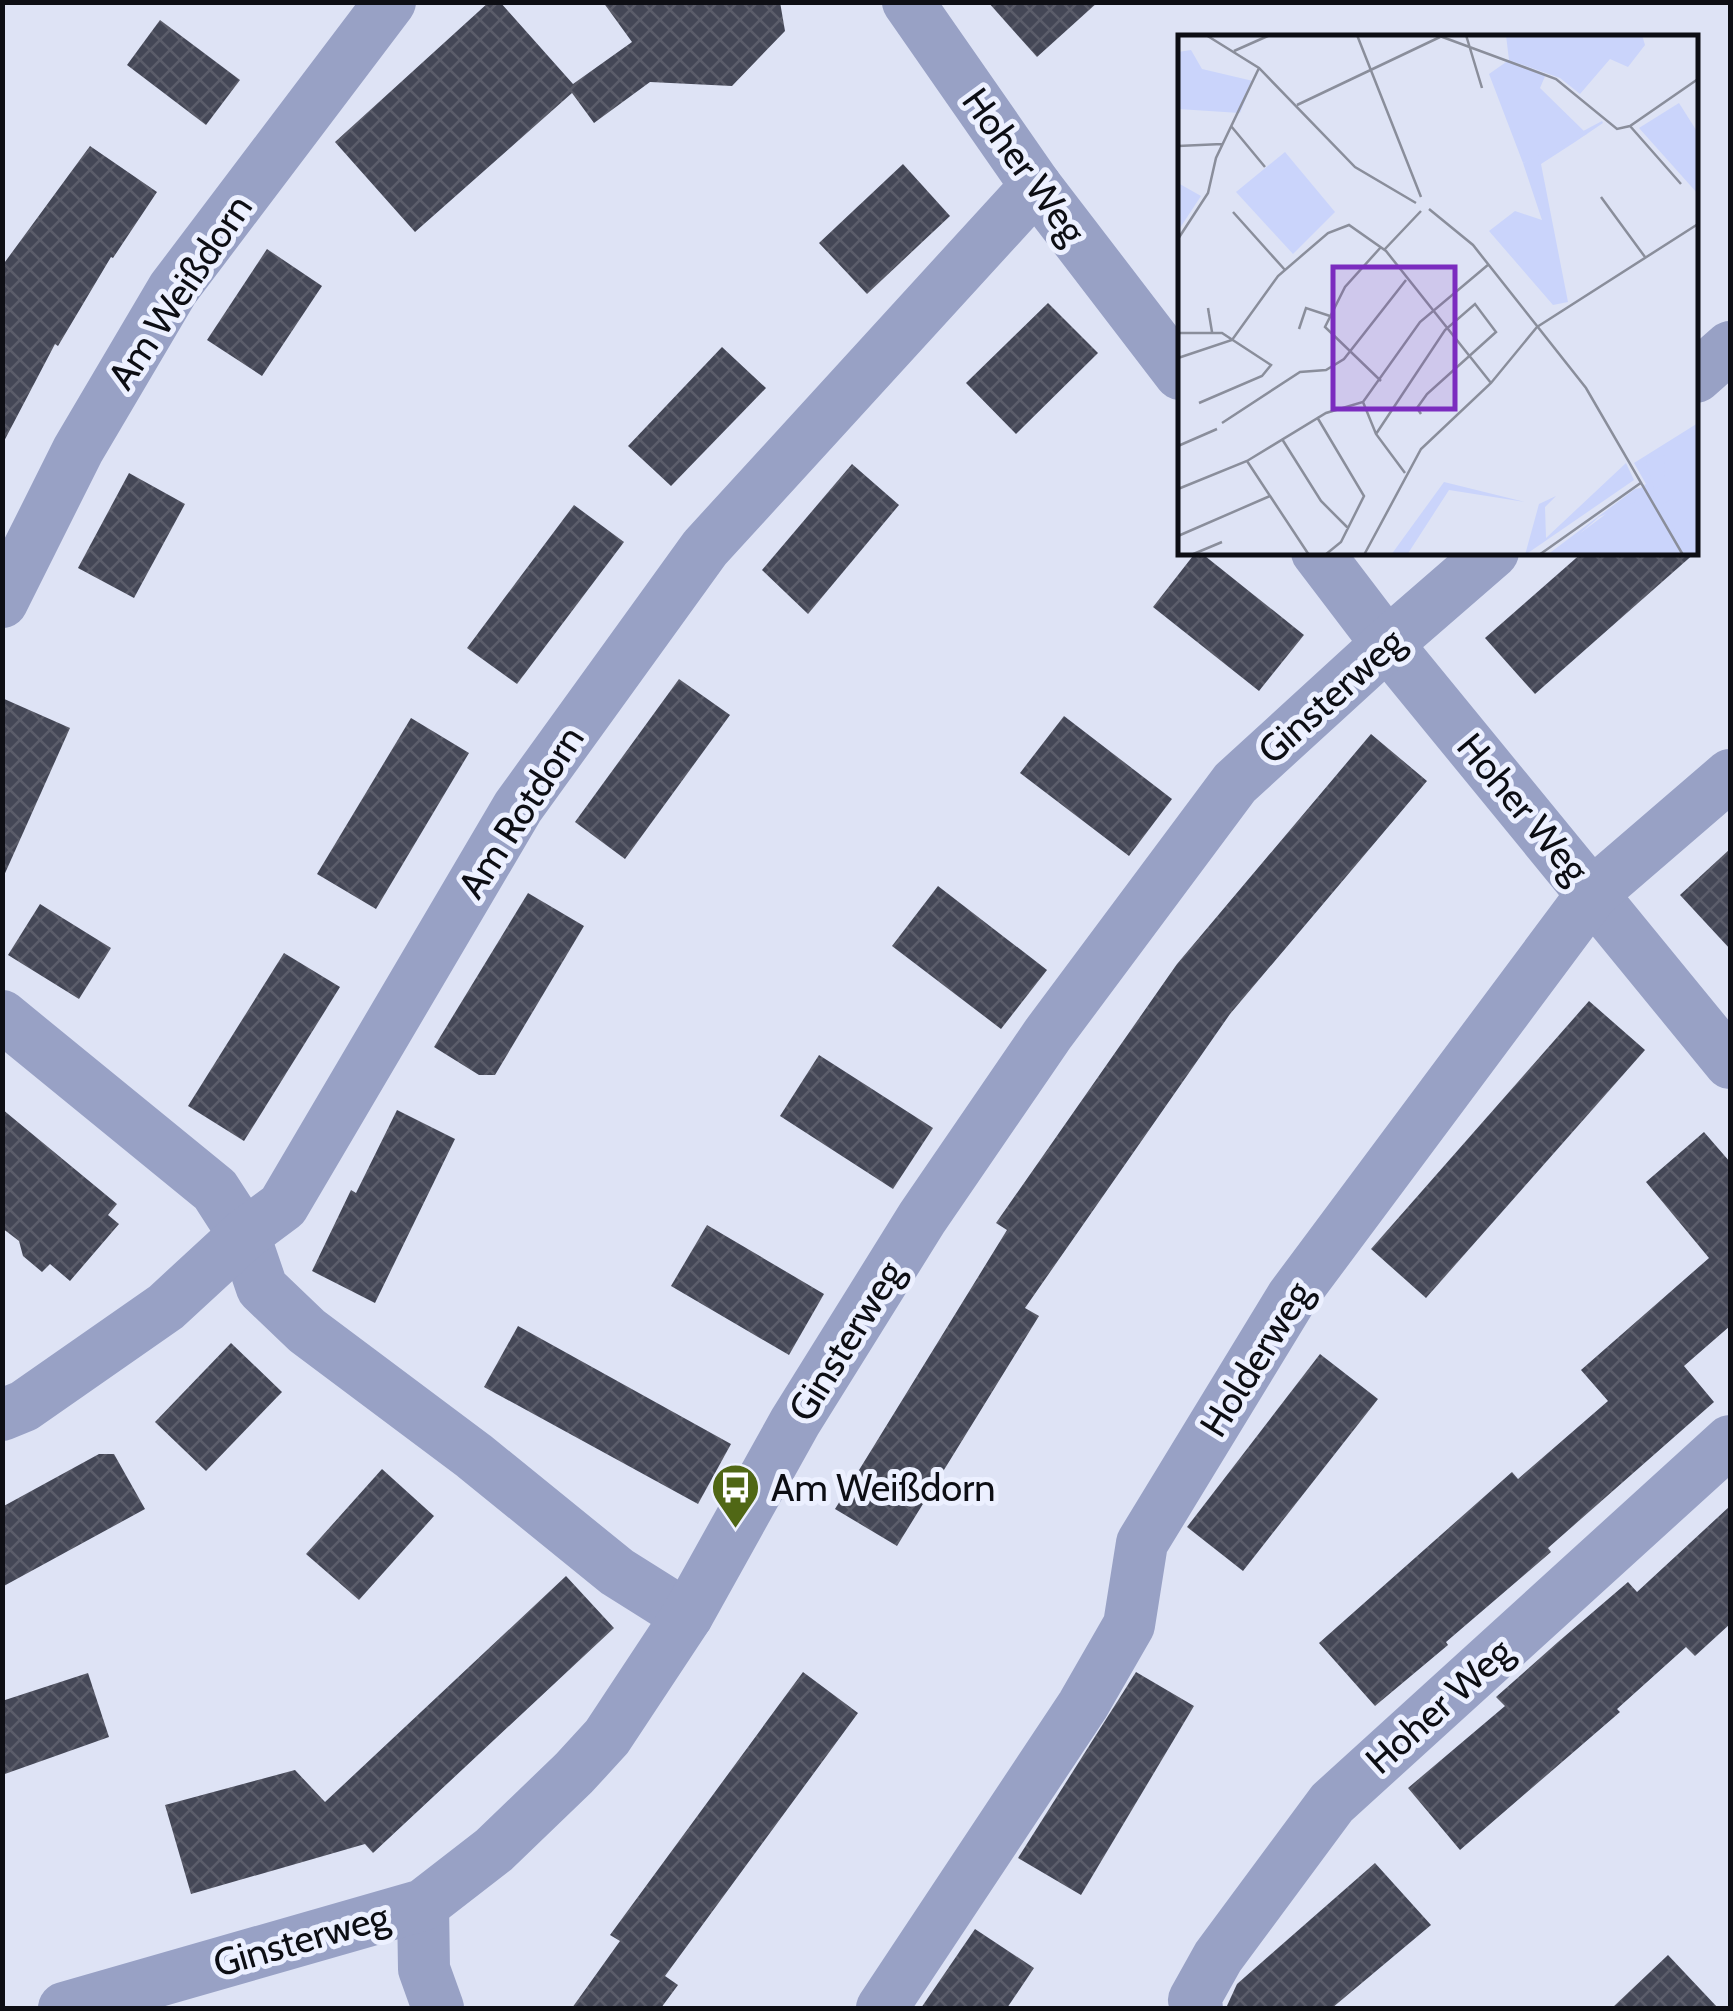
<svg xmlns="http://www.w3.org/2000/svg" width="1733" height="2011" font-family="Cabin,sans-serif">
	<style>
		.building { fill: url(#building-cross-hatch) }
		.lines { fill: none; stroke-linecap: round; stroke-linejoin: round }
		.minor { stroke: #98a1c5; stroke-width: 52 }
		.labels { text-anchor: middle; stroke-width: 10; stroke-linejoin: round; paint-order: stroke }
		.street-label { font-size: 38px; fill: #0d0e14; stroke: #ecf0ff }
		.poi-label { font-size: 38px; fill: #0d0e14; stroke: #ecf0ff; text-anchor: start }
		.inset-road { fill: none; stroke: #8a8e9b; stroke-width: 2.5 }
		.view { fill: #7b2cbf; fill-opacity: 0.15; stroke: #7b2cbf; stroke-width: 5 }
		.inset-edge { fill: none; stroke: #0d0e14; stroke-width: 5 }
	</style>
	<defs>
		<pattern id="building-cross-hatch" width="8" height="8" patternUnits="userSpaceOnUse" patternTransform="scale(2.5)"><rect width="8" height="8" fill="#444756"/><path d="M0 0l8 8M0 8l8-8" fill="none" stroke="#5b5d6a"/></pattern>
	</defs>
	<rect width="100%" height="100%" fill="#dee3f5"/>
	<g class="building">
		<polygon points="489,2 500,2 573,84 632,42 603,2 780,2 785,31 732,86 650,82 594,123 572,93 415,232 335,142"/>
		<polygon points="988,2 1098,2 1037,57"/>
		<polygon points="160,20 240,80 206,125 127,65"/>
		<polygon points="90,146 157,192 113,258 111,257 58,346 55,344 2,445 2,266"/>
		<polygon points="903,164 950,216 867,294 819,243"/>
		<polygon points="267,249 322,286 262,376 207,340"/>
		<polygon points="1048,303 1098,353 1016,434 966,383"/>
		<polygon points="722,347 766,388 671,486 628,446"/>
		<polygon points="852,464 899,505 808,614 762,570"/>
		<polygon points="129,473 185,504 134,598 78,568"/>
		<polygon points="574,505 624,542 517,684 467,648"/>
		<polygon points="1196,552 1200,552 1304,635 1259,691 1153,607"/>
		<polygon points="1583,552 1696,552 1535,694 1485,638"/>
		<polygon points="679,679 730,715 625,859 575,822"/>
		<polygon points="2,698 70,728 2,880"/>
		<polygon points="1064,716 1172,799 1129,856 1020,773"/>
		<polygon points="411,718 469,753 376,909 317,874"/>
		<polygon points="1371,734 1427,781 1230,1014 1025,1308 1039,1316 897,1546 835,1509 1007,1230 996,1223 1177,964"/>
		<polygon points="1730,849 1730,949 1680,895"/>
		<polygon points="938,886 1047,970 1001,1029 892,946"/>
		<polygon points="528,893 584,926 495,1075 479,1075 434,1047"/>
		<polygon points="40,904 111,948 79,999 8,955"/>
		<polygon points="284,953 340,987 244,1141 188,1106"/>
		<polygon points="1589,1001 1645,1050 1426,1298 1371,1249"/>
		<polygon points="819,1055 933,1128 893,1189 780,1116"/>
		<polygon points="2,1109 117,1204 108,1215 119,1224 70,1281 50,1264 42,1272 23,1256 19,1241 2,1228"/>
		<polygon points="397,1110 455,1139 375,1303 312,1271 351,1190 356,1193"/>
		<polygon points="1704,1132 1730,1162 1730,1326 1684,1366 1714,1402 1548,1548 1551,1552 1446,1642 1448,1645 1375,1706 1319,1643 1512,1472 1518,1479 1608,1401 1581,1370 1709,1258 1646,1182"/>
		<polygon points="707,1225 824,1294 789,1355 671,1286"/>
		<polygon points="518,1326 731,1444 698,1504 484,1387"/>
		<polygon points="231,1343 282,1392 206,1471 155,1422"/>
		<polygon points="1320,1354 1378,1399 1243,1571 1187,1527"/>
		<polygon points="99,1454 114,1454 145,1509 2,1587 2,1507"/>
		<polygon points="382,1469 434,1516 359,1600 306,1554"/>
		<polygon points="1730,1506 1730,1624 1695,1656 1686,1647 1617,1709 1620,1712 1460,1850 1408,1788 1505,1706 1496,1697 1558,1642 1628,1582 1637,1592"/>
		<polygon points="566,1576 614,1628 373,1853 365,1844 191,1894 165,1805 295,1770 325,1802"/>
		<polygon points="803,1672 858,1713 665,1976 678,1985 661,2008 572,2008 620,1941 610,1935"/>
		<polygon points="1136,1672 1194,1706 1081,1895 1018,1858"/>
		<polygon points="88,1673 109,1737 2,1775 2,1701"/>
		<polygon points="1375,1863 1431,1925 1332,2008 1226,2008 1237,1984"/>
		<polygon points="975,1929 1034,1968 1007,2008 921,2008"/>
		<polygon points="1668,1955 1718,2008 1612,2008"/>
	</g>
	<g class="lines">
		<g class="minor">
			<polyline points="908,2 1036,186 1180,374"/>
			<polyline points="1696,377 1730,347"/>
			<polyline points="1317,552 1387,644 1730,1063"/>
			<polyline points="2,602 78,450 173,289 390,2"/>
			<polyline points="2,1016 215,1190 244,1235 262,1288 307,1331 474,1456 617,1572 687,1616"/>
			<polyline points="2,1415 24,1406 166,1307 244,1235 283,1206 518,807 705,548 1036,186"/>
			<polyline points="423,1905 424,1969 438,2008"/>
			<polyline points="64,2008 423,1905 494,1850 574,1773 607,1737 687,1616 795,1422 922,1218 1048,1034 1235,783 1387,644 1493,552"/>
			<polyline points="882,2008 1083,1705 1129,1625 1142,1543 1292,1297 1593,893 1730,775"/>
			<polyline points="1197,2008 1194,2000 1218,1957 1332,1803 1730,1441"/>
		</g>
	</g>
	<defs>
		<symbol id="bus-pin" viewBox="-11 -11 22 30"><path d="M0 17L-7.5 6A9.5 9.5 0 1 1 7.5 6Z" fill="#506715" stroke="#ecf0ff"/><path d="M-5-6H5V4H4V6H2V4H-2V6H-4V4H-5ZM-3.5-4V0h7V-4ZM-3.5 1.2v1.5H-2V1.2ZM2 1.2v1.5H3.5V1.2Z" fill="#fff"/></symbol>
	</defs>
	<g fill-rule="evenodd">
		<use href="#bus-pin" x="708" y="1460" width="55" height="75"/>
	</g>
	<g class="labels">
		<g class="street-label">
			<text transform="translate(1024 166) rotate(54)" y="13">Hoher Weg</text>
			<text transform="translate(180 292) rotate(-56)" y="13">Am Weißdorn</text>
			<text transform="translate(1331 696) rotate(-42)" y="13">Ginsterweg</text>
			<text transform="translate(1523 808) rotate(50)" y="13">Hoher Weg</text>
			<text transform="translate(521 812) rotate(-57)" y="13">Am Rotdorn</text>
			<text transform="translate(846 1341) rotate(-58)" y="13">Ginsterweg</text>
			<text transform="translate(1256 1359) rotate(-58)" y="13">Holderweg</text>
			<text transform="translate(1439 1706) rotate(-42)" y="13">Hoher Weg</text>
			<text transform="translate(301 1940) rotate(-16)" y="13">Ginsterweg</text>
		</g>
		<g class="poi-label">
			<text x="771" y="1501">Am Weißdorn</text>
		</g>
	</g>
	<g transform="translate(1178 35)">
		<rect width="520" height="520" fill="#dee3f5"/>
		<path d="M 424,86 L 425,88 L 397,107 L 363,129 L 390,267 L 375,270 L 311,196 L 337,176 L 364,185 L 345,128 ZM 520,388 L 520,520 L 373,520 L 468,449 L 456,428 ZM 266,447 L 347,467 L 271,455 L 229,520 L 213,520 Z" fill="#cad4fb"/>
		<path d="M 13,15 L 24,34 L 75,46 L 62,78 L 0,74 L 0,17 ZM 331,25 L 368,39 L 362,53 L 409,99 L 345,128 L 311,39 ZM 0,148 L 23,161 L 0,196 ZM 487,420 L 486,449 L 476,455 L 468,424 ZM 448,428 L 456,445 L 347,520 L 361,469 L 378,461 L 367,472 L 368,503 ZM 462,453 L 457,467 L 421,482 L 377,520 L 369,520 L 457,454 ZM 494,464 L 520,499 L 520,520 L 511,520 L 483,470 Z" fill="#cad4fb"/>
		<path d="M 107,117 L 157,177 L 115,219 L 58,157 Z" fill="#cad4fb"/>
		<path d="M 328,0 L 464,0 L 467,10 L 450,32 L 432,24 L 402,59 L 382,43 L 331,25 Z" fill="#cad4fb"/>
		<path d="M 501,68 L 520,98 L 520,159 L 461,93 Z" fill="#cad4fb"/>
		<path class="inset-road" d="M 28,0 L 81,33 L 177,132 L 238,168M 179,0 L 243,162M 259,0 L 378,44 L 439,94 L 452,91 L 520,44M 288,0 L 304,53M 56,16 L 92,0M 119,70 L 262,2M 53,91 L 87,132M 452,91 L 503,149M 0,111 L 44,109M 423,162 L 467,222M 251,174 L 295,210 L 408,353 L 505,520M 55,177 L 107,235M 0,204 L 30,158 L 38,123 L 81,33M 203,212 L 167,252 L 147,292 L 203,346M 206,215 L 243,176M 31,279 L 30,273 L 34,297M 359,292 L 520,189M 121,294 L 128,273 L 152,281M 0,298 L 44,298 L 93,330 L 84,341 L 21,368M 0,323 L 54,305 L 100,241 L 150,198 L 171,190 L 208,216 L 313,348M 185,367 L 198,399 L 227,438M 139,382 L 186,461 L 163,507 L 147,520M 44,388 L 122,337 L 148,335 L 166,324 L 228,245M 198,399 L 267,295 L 297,269 L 318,297 L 249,359 L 239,373 L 243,379M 104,404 L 143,466 L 170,493M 0,411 L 39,394M 69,426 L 131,520M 0,454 L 69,426 L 148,378 L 185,367 L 242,287 L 311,229M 0,501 L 92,461M 13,520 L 44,507M 186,520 L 243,414 L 313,348 L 359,292M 361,520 L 464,447"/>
		<path class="view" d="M 155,232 L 277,232 L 277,374 L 155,374 Z"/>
		<rect width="520" height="520" class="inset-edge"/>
	</g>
	<rect width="1733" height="2011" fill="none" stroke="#0d0e14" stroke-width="10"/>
</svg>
